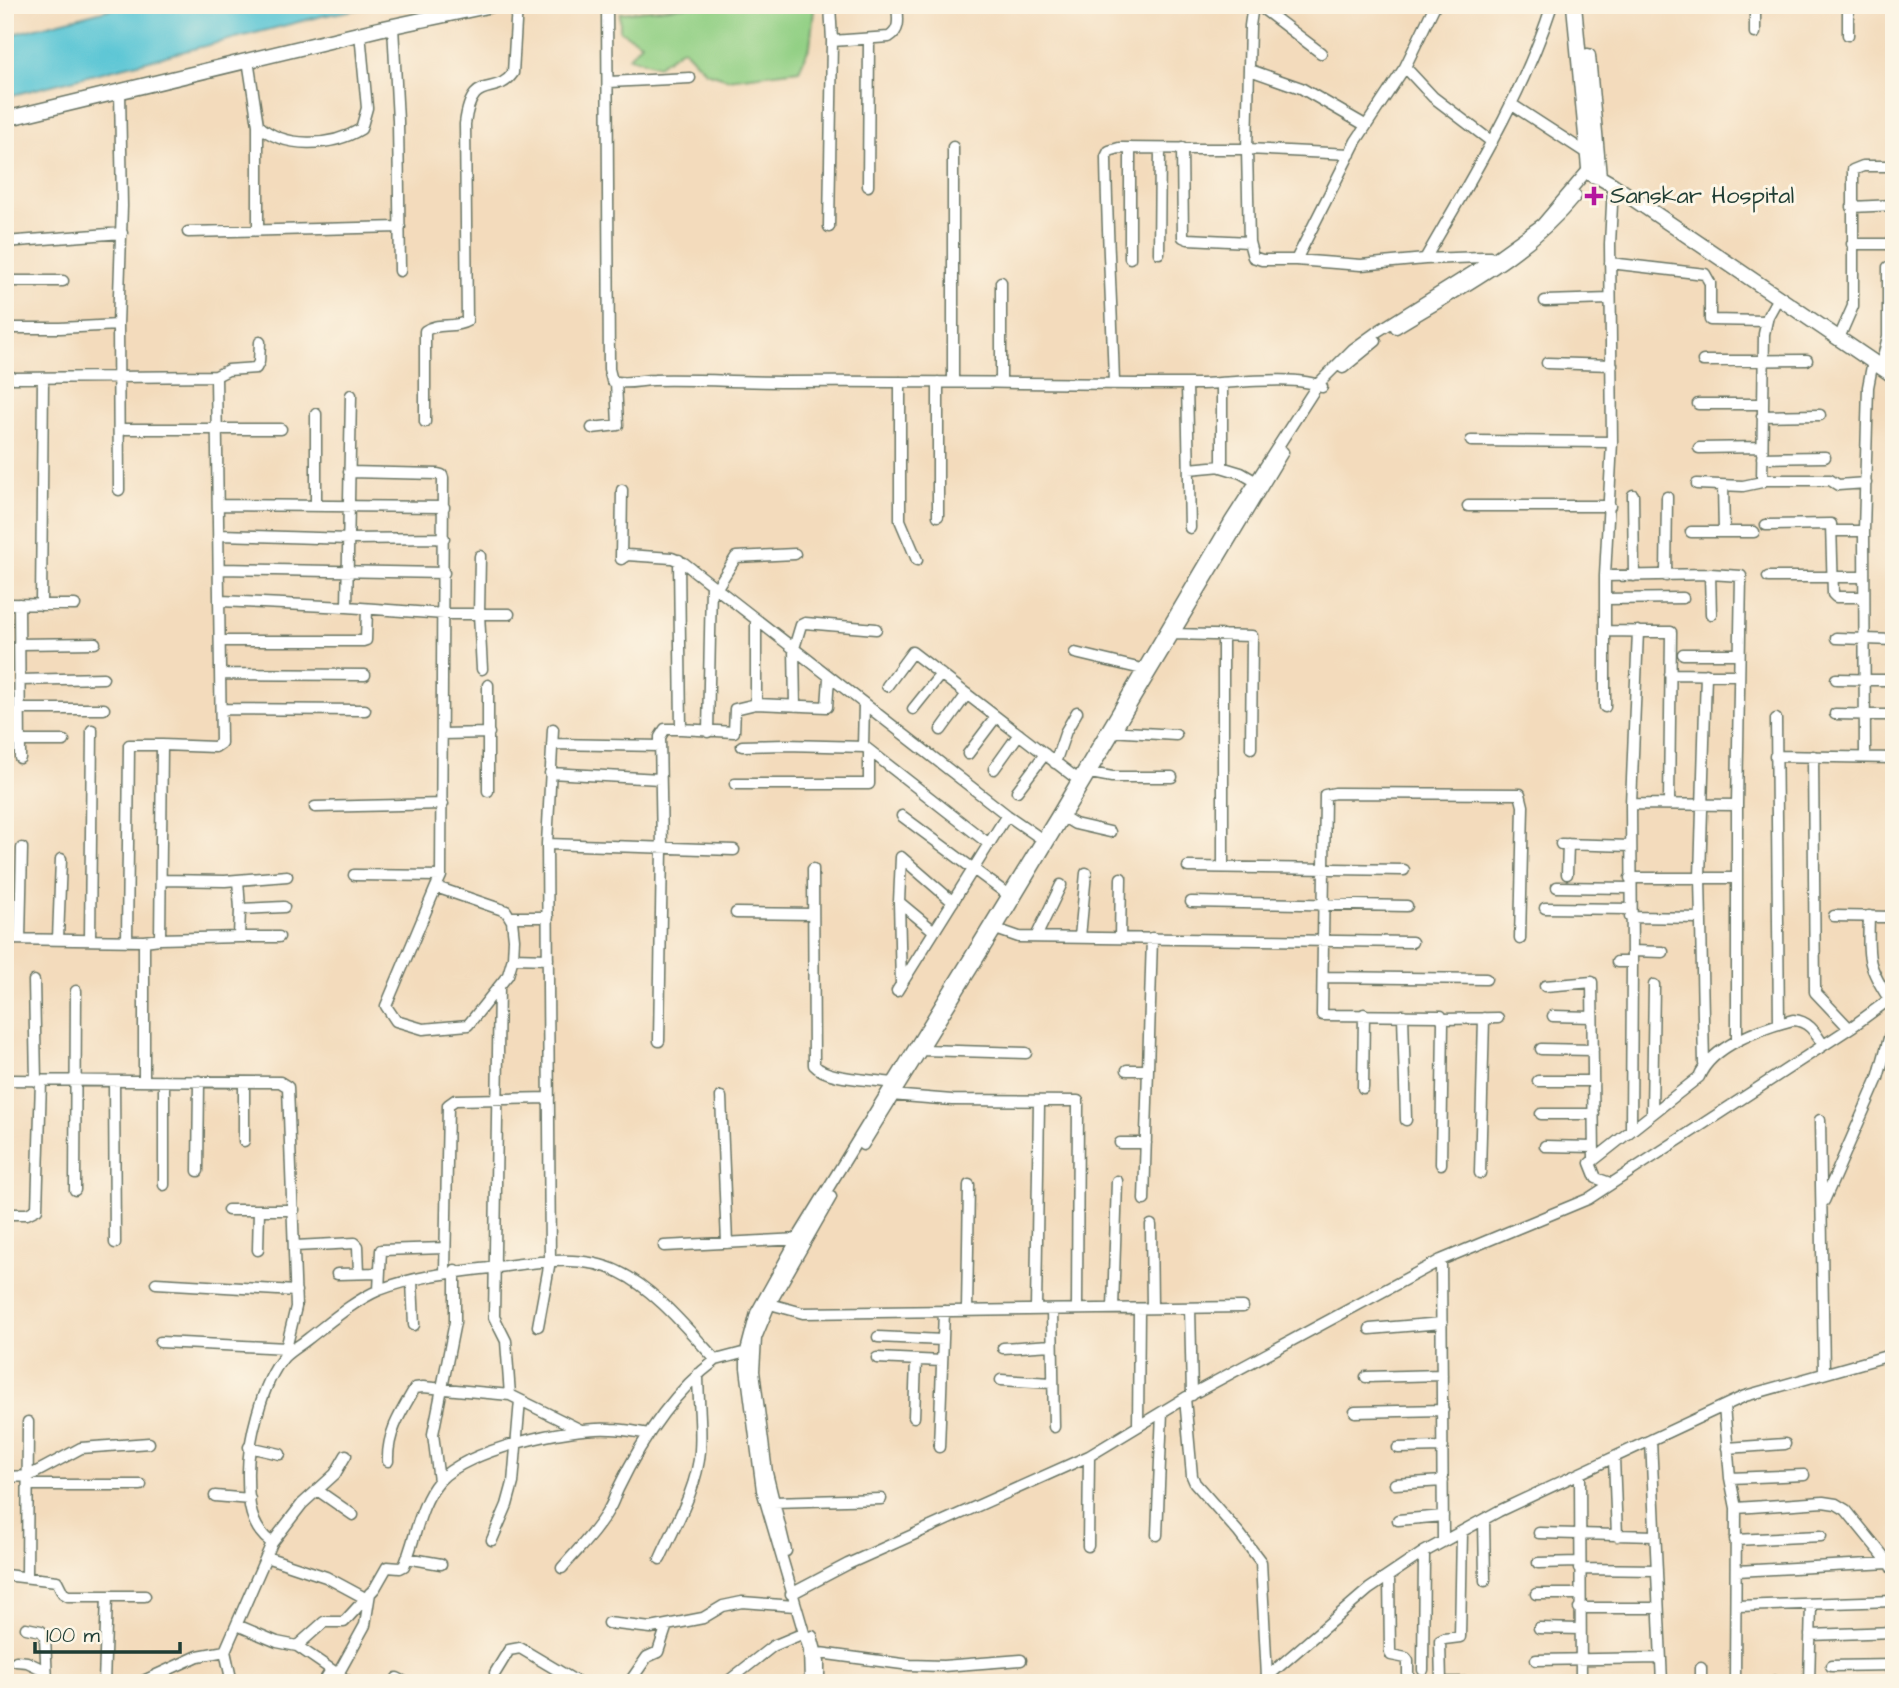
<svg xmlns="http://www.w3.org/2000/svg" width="1899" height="1688" font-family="'Architects Daughter',sans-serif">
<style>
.green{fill:#93d085;stroke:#59865c;stroke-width:2}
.water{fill:#5bc6d5;stroke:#3d8284;stroke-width:2}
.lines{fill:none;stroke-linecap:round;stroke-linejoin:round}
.minor-casing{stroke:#697464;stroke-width:13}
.tertiary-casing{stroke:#697464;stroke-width:17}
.minor{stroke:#fff;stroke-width:10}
.tertiary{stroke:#fff;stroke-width:14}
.poi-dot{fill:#b5179e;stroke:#fcf5e5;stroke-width:2.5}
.labels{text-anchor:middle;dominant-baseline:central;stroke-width:6;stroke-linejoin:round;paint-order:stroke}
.poi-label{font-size:24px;fill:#1f3d34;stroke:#fcf5e5;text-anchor:start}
</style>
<rect width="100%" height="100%" fill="#fcf5e5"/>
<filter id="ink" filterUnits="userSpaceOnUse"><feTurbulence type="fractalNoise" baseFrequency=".0143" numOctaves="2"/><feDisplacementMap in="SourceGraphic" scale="14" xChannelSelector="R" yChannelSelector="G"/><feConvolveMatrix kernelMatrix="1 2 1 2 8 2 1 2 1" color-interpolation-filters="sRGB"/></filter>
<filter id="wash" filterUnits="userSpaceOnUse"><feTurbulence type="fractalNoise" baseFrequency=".00686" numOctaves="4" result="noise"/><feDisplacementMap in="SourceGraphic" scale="28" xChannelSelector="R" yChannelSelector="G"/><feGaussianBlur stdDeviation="1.57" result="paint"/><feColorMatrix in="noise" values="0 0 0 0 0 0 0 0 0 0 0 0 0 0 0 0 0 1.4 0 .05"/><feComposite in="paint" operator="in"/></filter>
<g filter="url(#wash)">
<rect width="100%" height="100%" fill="#f3dbbc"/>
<!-- green -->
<path class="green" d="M 698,5 L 805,5 L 814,10 L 810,46 L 799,70 L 728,79 L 706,72 L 683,48 L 658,66 L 629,57 L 641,43 L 620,31 L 620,13 Z"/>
<!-- water -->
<path class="water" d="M 126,5 L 381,5 L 322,16 L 5,97 L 5,36 Z"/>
</g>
<g filter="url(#ink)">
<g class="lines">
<!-- minor casing -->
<g class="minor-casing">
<path id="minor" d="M 607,5 L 609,369 L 612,381 C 626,385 641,380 654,380 C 699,379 743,382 787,382 C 923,381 1059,384 1196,384 C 1226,384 1298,374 1322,387
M 1253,5 L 1250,26 L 1247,149 L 1249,242 L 1253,257 L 1262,260 L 1296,260 L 1361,265 L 1425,259 L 1483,257 L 1490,257 L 1494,262
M 1258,5 L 1321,53
M 1755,5 L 1755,33
M 1848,5 L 1848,35
M 393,26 L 398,121 L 400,271
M 832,41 L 889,37 C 901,30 898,18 897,5
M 248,60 L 258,125 C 284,149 331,147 361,129 L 367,108 L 360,33
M 1405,67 L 1433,97 L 1492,142
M 1250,70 L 1301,88 L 1365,125
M 609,82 L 690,78
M 1511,104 L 1588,154
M 258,125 L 258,230
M 953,147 L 953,381
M 1130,148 L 1130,258
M 1182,148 L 1183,237 L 1188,239 L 1249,242
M 868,186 L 869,39
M 1852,207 L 1894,205
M 829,227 L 832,41 L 830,5
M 188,232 L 400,227
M 5,242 L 122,233
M 1852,244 L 1894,244
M 1159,253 L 1160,149
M 1425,259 C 1472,177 1523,95 1552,5
M 1296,260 L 1356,141 L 1405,67 L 1435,5
M 1610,263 L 1705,274 L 1710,283 L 1710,320 L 1767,321
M 5,281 L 63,281
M 1545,301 L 1610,299
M 5,328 L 60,328 L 118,325
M 1396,328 C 1461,288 1527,256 1576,196
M 1839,338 L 1853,306 L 1853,170 L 1863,166 L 1894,166
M 1703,361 L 1807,360
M 1547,363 L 1612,365
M 1881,367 L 1888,336 L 1888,267
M 1343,368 L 1376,341
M 5,374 L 14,378 L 216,376 L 221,743 L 215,747 L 162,745 L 160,939 L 144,941 L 5,939
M 216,376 L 228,370 L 256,368 L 259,362 L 260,342
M 900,382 L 900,520 L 917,560
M 938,382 L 938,516
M 1001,382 L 1001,282
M 1114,384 C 1112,308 1107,233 1106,157 L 1109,151 L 1119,148 L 1247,149 L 1350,154
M 1187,384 L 1190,528
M 1698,404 L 1763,404
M 316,414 L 316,505
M 1762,416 L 1820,415
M 425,422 L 425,331 C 437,322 454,329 467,321 L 465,124 C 472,70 495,99 513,73 L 517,5
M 592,428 L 618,425 L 616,382
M 119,429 L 281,429
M 1471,441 L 1612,442
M 1699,448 L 1762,447
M 1762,458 L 1825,457
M 1221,467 L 1241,473 L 1260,484
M 1189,469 L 1222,466 L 1222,384
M 349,472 L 438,474 L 442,475 L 443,478 L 441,876 L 436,887 L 386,1006 L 396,1021 L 423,1029 L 468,1025 L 508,975 L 513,958 L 514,939 L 512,921 L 506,911 L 436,887
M 1763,480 L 1830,480 L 1838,485 L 1866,483
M 1697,484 L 1743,486 L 1762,482 L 1764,334 L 1768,316 L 1779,296
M 1723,486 L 1724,532
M 119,490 L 118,325 L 122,206 L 120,91
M 622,490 L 621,559 L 627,555 L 672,558 L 684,563 L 1007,815 L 1046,842
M 1633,495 L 1634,576
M 219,505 L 444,507
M 1468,506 L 1610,506
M 1766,525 L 1831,524 L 1833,594 L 1836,597 L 1864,597
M 1833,531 L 1864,531
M 1691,532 L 1754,532
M 220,535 L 349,539 L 444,538
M 480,556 L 479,614 L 482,669
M 679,560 L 681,729 L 734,732 L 735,709 L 756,704 L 756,620
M 220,569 L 444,573
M 1710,574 L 1711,614
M 1605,576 L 1710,574 L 1741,576 L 1737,805 L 1737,1041
M 1666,576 L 1667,497
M 1768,577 L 1864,577
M 716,589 L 736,557 L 795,554
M 1605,599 L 1683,598
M 221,601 L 347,607 L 351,395
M 5,604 L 75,605
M 19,604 L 20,758
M 41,605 L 43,378
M 347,607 L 444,614 L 509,614
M 1607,631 L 1671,632 L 1669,803
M 1173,634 L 1252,636 L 1251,748
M 1223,635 L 1223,867
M 1836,638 L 1894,640
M 221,641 L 363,641 L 366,640 L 367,609
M 19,644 L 95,643
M 1075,653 L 1142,669
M 1683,654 L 1739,654
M 221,674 L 365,675
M 1670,674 L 1739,675
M 1836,679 L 1894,680
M 20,680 L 103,678
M 488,685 L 488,791
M 887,686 L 912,652 L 1081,782
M 756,704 L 827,707 L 829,678
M 795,706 L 794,648 L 801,625 L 805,623 L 876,629
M 1605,707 L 1605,576 L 1612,442 L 1610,244 L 1613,185
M 20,709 L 104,709
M 221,709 L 365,710
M 913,709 L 941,674
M 1835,714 L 1894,715
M 1776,719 L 1779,1024
M 941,730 L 967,694
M 1109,731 L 1176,735
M 708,732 L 711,585
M 442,734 L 489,733
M 20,741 L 64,741
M 552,744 L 660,746
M 742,746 L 786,745 L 865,747 L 989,844
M 863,747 L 864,704
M 968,754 L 996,717
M 1775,756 L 1894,758
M 1813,756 L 1815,992 L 1849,1028
M 1865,757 L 1864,531 L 1868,387 L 1873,361
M 1055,763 L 1066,731 L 1077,712
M 994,769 L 1019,734
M 550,773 L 660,779
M 1091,773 L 1112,777 L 1172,777
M 735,784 L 869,784 L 869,751
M 1017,791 L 1045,754
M 1631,804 L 1737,805
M 315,807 L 443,804
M 1060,815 L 1075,824 L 1110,832
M 902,816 L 1007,894
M 547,844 L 734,850
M 1561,844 L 1631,846
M 901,857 L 953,902
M 1188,867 L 1404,870
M 813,869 L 814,1065 C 827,1080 872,1079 892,1083
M 1567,874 L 1568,844
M 354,875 L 441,876
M 1630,878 L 1737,878
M 161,880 L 225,881 L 287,876
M 238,880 L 240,909 L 284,907
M 1557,887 L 1630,888
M 899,902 L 934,931
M 1191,902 L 1407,906
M 1545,908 L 1630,909
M 736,913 L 813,914
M 1834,916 L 1894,917
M 1869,916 C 1868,957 1866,964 1889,999
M 510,917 L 548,917
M 1630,917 L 1701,918
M 993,928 L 1019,937 L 1412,942
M 239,937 L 279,937
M 1036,937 L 1061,885
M 1080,937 L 1086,873
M 1120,938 L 1121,878
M 20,939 L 22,848
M 58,939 L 61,859
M 160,939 L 239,937 L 240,909
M 90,940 L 92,730
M 127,941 L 129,745 L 162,745
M 144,941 L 144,1081
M 1632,951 L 1663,952
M 513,958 L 548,959
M 1617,962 L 1632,962
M 1323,977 L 1486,979
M 34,981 L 36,1081
M 901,985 L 899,902 L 901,857
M 1545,986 L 1592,982 L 1594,1159
M 499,987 L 494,1317 L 506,1341 L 510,1395
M 897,991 L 1007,815
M 1403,1015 L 1406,1120
M 1553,1016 L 1592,1017
M 1443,1019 L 1498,1018
M 659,1041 L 662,848 L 660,737 L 665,729 L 681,729
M 1541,1049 L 1593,1050
M 923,1050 L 1026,1053
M 1704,1064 L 1700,877 L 1706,674
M 1127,1070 L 1148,1070
M 5,1080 L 280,1082 L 288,1087 L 296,1307 L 284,1357
M 114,1081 L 115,1243
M 1538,1081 L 1593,1081
M 244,1082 L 244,1141
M 1363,1088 L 1364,1014
M 891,1095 L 952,1100 L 1078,1101 L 1077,1309
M 721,1097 L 727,1243
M 1652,1113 L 1654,985
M 1541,1114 L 1594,1114
M 1820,1120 L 1824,1373
M 1631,1130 L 1632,962 L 1631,804 L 1638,631
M 1120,1143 L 1146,1143
M 863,1145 L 996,930 L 1283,452
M 1545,1146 L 1594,1147
M 1441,1164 L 1443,1022 L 1441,1016 L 1322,1015 L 1325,795 L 1335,793 L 1520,794 L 1523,806 L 1520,939
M 198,1171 L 199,1081
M 1480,1173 L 1484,1018
M 1610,1183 L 1596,1178 L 1590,1163 L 1699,1077 C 1711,1046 1762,1028 1793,1020 C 1809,1021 1815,1032 1823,1045
M 164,1185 L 164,1081
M 75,1190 L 76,991
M 1144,1200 L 1152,938
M 1824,1201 L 1878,1078 L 1894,1020
M 228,1210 L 294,1210
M 5,1214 L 27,1214 L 37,1209 L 41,1081
M 1151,1225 L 1152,1308
M 295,1246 L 355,1243 L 358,1246 L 359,1273
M 664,1246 L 800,1239
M 258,1250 L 259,1210
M 1441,1260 L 1443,1541
M 445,1272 L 448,1105 L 455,1100 L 549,1098
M 337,1274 L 379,1273
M 412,1281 L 414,1325
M 156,1283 L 296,1291
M 379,1290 L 381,1250 L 445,1248
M 770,1304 L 803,1313 L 1243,1307
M 1190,1308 L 1192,1395
M 1113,1309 L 1117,1181
M 1036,1310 L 1039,1102
M 1052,1310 L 1054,1427
M 967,1311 L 969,1185
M 538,1326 L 550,1261 L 547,844 L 553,729
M 1370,1329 L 1442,1323
M 878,1337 L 943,1340
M 160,1342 L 287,1348
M 1003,1348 L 1052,1345
M 877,1358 L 942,1361
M 1366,1377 L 1442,1375
M 1001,1380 L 1052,1383
M 1185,1398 L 1192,1476 L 1195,1483 L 1239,1533 L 1261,1562 L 1267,1677
M 1724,1406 L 1730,1478 L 1736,1508 L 1735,1683
M 1355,1412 L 1443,1410
M 914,1417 L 916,1360
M 1138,1426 L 1139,1309
M 1651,1440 L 1662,1683
M 249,1447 L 280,1454
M 939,1447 L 944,1311
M 1398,1448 L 1443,1447
M 1727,1448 L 1785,1444
M 1614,1458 L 1617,1536
M 388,1461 C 387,1433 401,1412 415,1388 L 423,1387 L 510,1395 L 581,1430
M 1580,1473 L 1581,1683
M 5,1477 L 29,1476 L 81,1448 L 149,1443
M 1730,1478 L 1804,1475
M 439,1481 L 433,1434 L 455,1322 L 455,1270
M 1395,1484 L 1443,1481
M 29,1485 L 141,1485
M 317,1490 L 353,1515
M 215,1496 L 250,1499
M 773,1502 L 881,1499
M 1736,1508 L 1823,1502 L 1836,1504 L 1846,1510 L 1889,1563 L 1894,1572
M 1484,1519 L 1485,1581
M 1398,1520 L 1443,1516
M 1539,1533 L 1655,1536
M 1157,1535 L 1162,1412
M 492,1540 L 507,1505 L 513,1483 L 520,1400
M 1735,1540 L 1821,1536
M 272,1543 C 250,1528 248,1502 248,1477 C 247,1444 262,1382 284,1357 C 291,1350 302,1344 309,1338 C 331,1321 354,1301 379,1290 C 418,1275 458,1272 498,1267 C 537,1262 582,1254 619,1272 C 655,1289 689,1331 716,1360 L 750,1351
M 1088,1546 L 1089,1456
M 786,1551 L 767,1473 L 754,1371 L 756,1338 L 770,1304 L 831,1197
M 266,1557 L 326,1577 L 365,1598
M 407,1558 L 441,1564
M 660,1559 C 675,1525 697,1489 700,1451 C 702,1426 698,1399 698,1374
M 1538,1563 L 1579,1562
M 562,1568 C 578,1549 597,1531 609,1509 C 613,1503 615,1495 618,1489 C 641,1441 673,1392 716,1360
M 1579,1569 L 1657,1570
M 1737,1571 L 1889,1563
M 5,1575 L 57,1581 L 63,1593 L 68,1596 L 145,1596
M 27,1577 L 28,1422
M 1389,1577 L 1390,1652 L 1391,1655 L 1406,1658 L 1408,1661 L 1408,1683
M 791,1594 L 848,1564 L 1089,1456 L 1185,1398 L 1441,1260 L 1588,1199 L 1853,1026 L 1894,996
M 1536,1594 L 1579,1594
M 1737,1606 L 1894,1601
M 1579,1608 L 1658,1608
M 608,1623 L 651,1628 L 703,1618 L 723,1606 L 742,1602 L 795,1606
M 237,1625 L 277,1642 L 297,1646 L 324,1622 L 344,1622 L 375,1588 L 387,1567 L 400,1568 L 404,1566 C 416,1538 419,1505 439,1481 C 466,1450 570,1426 611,1429 C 624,1429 637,1432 649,1434
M 26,1628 L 41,1631 L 45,1636 L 47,1683
M 1539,1628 L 1580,1629
M 1810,1635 L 1894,1632
M 812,1636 L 819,1662 L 819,1683
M 297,1646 L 351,1683
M 225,1651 L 232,1683
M 812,1652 L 910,1665 L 943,1666 L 1021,1660
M 1536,1660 L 1660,1658
M 16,1661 L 27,1662 L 46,1671
M 1831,1666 L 1894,1665
M 1701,1668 L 1701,1683
M 1423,1670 L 1424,1552
M 495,1673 L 509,1650 L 520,1648 L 579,1683
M 338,1674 L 365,1625 L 370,1593
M 397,1678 L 407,1683
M 1774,1681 L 1774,1683
M 1441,1682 L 1533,1683
M 104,1683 L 107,1596
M 139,1683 L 198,1656 L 225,1651 L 272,1543 L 302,1504 L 335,1474 L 346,1455
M 323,1683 L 331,1670
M 629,1683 L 647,1657 L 658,1652 L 667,1625
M 726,1683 L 773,1646 L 804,1633
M 810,1683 L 809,1650 L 762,1490 L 746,1368 L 746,1351 L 756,1313 L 797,1239 L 1056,816 L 1230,521 L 1318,384 L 1353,349 L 1378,331 L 1493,259 L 1542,224 L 1593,164
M 1260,1683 L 1369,1589 L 1424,1552 L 1499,1511 L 1745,1396 L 1894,1354
M 1441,1683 L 1440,1641 L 1444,1639 L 1460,1637 L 1462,1532
M 1809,1683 L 1811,1604"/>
</g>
<!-- tertiary casing -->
<g class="tertiary-casing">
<path id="tertiary" d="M 1574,5 L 1589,168 L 1592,175 L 1599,177 L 1613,185 L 1894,376
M 1588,56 L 1599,177
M 5,119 L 379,29 L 492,5"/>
</g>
<!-- minor -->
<use href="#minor" class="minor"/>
<!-- tertiary -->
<use href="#tertiary" class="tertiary"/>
</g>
</g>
<!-- markers -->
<path class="poi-dot" d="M1590.5 185.5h7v7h7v7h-7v7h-7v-7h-7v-7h7z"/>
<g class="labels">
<!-- poi labels -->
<g class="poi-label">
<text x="1610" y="196">Sanskar Hospital</text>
</g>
</g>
<!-- margin -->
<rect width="1899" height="1688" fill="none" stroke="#fcf5e5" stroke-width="28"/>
<!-- scale -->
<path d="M35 1642v10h145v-10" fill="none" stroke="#1f3d34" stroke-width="3.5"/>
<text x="46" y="1642" font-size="21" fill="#1f3d34" stroke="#fcf5e5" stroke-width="5" paint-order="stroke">100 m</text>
</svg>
